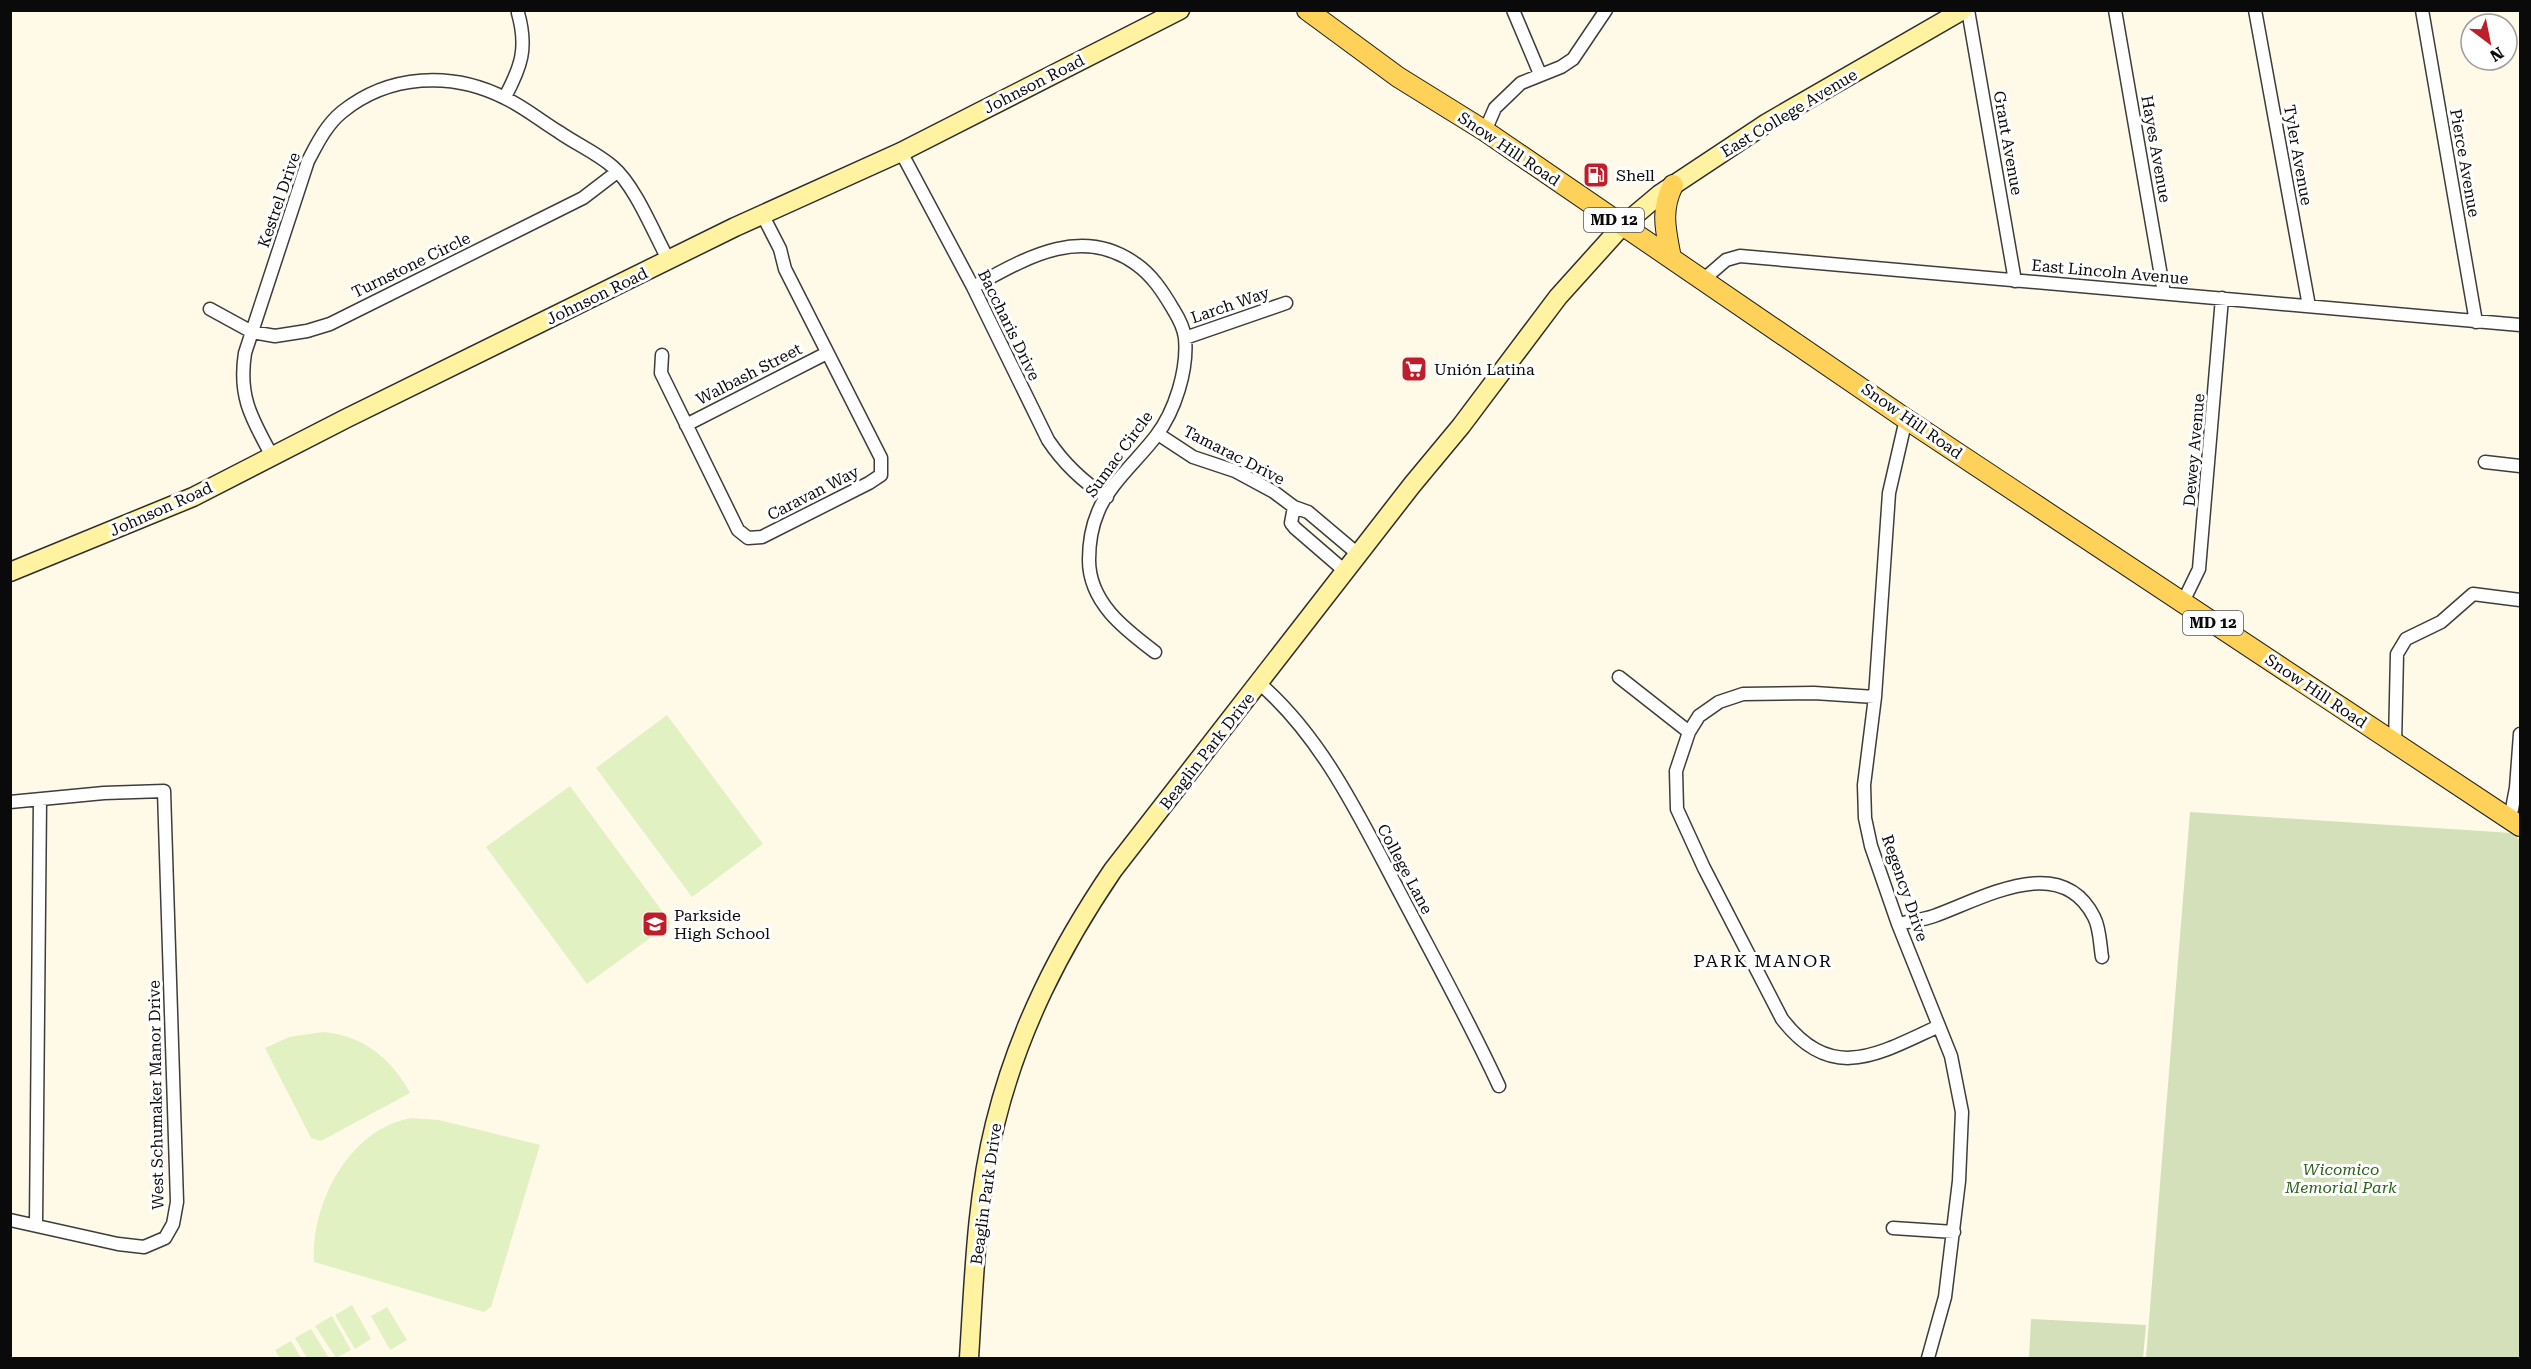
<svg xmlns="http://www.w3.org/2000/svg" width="2531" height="1369" font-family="'Roboto Serif',serif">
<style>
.cemetery{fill:#d4e0b9}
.pitch{fill:#e2f1c2}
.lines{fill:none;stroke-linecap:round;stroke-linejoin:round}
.street-casing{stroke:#3d3d3d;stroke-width:15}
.secondary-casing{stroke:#2c2c2c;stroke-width:21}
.primary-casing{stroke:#1b1b1b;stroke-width:22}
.street{stroke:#fff;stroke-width:12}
.secondary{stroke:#fff3a2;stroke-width:18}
.primary{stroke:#fed258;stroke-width:20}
.labels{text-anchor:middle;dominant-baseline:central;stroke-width:6;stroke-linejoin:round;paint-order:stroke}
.shield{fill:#fff;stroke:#545454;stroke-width:1.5}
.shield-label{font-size:15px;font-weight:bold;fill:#0a0a0a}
.street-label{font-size:16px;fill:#0a0a0a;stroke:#fff}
.poi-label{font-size:16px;fill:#0a0a0a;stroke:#fff;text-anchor:start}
.park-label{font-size:16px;font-style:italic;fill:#2a6319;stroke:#fff}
.neighbourhood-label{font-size:18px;letter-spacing:1.5px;fill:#0a0a0a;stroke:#fff}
</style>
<rect width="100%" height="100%" fill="#fffae7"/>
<!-- cemetery -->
<path class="cemetery" d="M 2190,812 L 2512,833 L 2520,840 L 2520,1358 L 2146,1358 Z
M 2031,1319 L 2146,1325 L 2143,1358 L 2029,1358 Z"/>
<!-- pitch -->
<path class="pitch" d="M 667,715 L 763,844 L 692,897 L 596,768 Z
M 570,786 L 671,923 L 587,984 L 486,847 Z
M 323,1032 C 364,1036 391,1058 410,1093 L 321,1141 L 311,1138 L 265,1048 L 289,1037 Z
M 411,1118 L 439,1120 L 540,1145 L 491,1307 L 484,1312 L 314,1262 C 311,1203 349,1129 411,1118 Z
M 352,1305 L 371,1339 L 355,1349 L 335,1315 Z
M 387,1307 L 407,1340 L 390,1350 L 371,1316 Z
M 332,1316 L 351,1350 L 336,1358 L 315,1326 Z
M 311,1329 L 329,1358 L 307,1358 L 295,1338 Z
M 291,1341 L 301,1358 L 280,1358 L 275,1350 Z"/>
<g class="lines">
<!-- street casing -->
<g class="street-casing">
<path id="street" d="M 1513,10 L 1540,74
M 1968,10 L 2015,281
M 2115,10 L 2164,293
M 2255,10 L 2309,306
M 2422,10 L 2476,322
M 505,97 C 521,67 528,48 518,13
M 1485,131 L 1495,108 L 1521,83 L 1561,67 L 1573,59 L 1606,10
M 901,152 L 973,287 L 1048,440 C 1064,464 1083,482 1107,497
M 1704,279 L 1726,260 L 1740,256 L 2520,325
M 973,287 C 1024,259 1081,224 1136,264 C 1152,275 1163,292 1173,309 C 1178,317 1184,329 1185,338 C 1188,370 1175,411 1156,436 C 1138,460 1109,484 1098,512 C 1092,526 1089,545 1089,560 C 1089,603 1126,630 1155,652
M 210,309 L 252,332 L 275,336 L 307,331 L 330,324 L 583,198 L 617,172
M 1185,338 L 1286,303
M 662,355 L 661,373 L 738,530 L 748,538 L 762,537 L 869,483 L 881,475 L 881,458 L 785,269 L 780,249 L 762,214
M 1906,419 L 1889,493 L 1875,697 L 1864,785 L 1865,818 L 1871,846 L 1898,924 L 1951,1056 L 1962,1112 L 1959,1181 L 1945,1297 L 1928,1358
M 686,425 L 827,353
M 1158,434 L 1193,457 L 1235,471 L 1274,492 L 1294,507 L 1308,512 L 1359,555
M 272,456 C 252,419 238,397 245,353 L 308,161 C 317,144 326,125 342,112 C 389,74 452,71 505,98 C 524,107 541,121 559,132 C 576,144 597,153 613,167 C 636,187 654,234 669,261
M 2485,462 L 2520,466
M 1294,507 L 1291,523 L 1295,528 L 1346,572
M 2183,602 L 2199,569 L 2222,298
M 1619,677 L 1689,732
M 1259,683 C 1324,739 1361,820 1401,895 C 1434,958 1469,1021 1499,1086
M 1875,697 L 1814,693 L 1743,694 L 1719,702 L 1699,716 L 1689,732 L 1676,771 L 1677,809 L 1704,868 L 1782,1019 C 1832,1084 1878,1054 1939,1026
M 2395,744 L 2397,654 L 2406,639 L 2441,622 L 2473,594 L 2520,600
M 10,802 L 104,793 L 164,791 L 177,1202 L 173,1224 L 165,1238 L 144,1247 L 118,1244 L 10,1220
M 2510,819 L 2516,788 L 2520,734
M 1898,924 C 1910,921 1923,920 1934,916 C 1982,899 2061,851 2094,917 C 2100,928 2100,945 2102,957
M 36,1224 L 40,800
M 1893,1228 L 1954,1232"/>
</g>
<!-- secondary casing -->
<g class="secondary-casing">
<path id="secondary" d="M 10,572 L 193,497 L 347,418 L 735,227 L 901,152 L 1180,10
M 969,1358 C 974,1281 976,1200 995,1124 C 1018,1030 1060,948 1113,870 L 1412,485 L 1461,426 L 1558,297 L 1622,226 L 1660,194 L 1767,123 L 1963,10"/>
</g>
<!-- primary casing -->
<g class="primary-casing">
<path id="primary" d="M 1307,10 L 1398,77 L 1485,131 L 1906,419 L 2520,826
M 1671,258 C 1666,231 1660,211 1673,185"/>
</g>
<!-- street -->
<use href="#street" class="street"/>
<!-- secondary -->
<use href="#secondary" class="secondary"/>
<!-- primary -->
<use href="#primary" class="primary"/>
</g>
<!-- icons -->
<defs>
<g id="fuel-square" transform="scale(1.35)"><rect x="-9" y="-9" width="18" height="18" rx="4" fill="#be1e29" stroke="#fff"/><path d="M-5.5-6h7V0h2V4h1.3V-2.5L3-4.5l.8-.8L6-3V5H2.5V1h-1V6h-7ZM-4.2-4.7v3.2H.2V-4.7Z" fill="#fff"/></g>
<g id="supermarket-square" transform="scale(1.35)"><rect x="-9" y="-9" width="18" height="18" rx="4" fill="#be1e29" stroke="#fff"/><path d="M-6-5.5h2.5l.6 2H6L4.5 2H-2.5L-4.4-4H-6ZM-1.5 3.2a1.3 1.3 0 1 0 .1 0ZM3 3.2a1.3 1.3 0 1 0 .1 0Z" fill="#fff"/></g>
<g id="school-square" transform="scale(1.35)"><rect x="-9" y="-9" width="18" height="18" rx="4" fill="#be1e29" stroke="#fff"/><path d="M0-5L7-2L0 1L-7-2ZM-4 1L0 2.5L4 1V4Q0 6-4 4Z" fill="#fff"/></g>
</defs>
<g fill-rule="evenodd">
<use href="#fuel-square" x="1596" y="175"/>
<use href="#supermarket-square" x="1414" y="369"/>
<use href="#school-square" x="655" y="924"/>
</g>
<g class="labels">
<!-- shield labels -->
<g class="shield">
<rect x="1584" y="208" width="60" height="24" rx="4.5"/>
<rect x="2183" y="611" width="60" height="24" rx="4.5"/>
</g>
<g class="shield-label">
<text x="1614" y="220">MD 12</text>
<text x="2213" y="623">MD 12</text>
</g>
<!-- street labels -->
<g class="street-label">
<text transform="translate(1034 84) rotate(-27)">Johnson Road</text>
<text transform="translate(1789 113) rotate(-31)">East College Avenue</text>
<text transform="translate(2008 143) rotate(80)">Grant Avenue</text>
<text transform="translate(1509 149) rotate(34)">Snow Hill Road</text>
<text transform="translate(2156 149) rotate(80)">Hayes Avenue</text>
<text transform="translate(2298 155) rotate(80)">Tyler Avenue</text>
<text transform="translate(2465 163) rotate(80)">Pierce Avenue</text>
<text transform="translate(279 200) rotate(-71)">Kestrel Drive</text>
<text transform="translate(411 265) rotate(-26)">Turnstone Circle</text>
<text transform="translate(2110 272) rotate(5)">East Lincoln Avenue</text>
<text transform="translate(597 296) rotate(-26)">Johnson Road</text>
<text transform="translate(1230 305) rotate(-19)">Larch Way</text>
<text transform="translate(1009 325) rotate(64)">Baccharis Drive</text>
<text transform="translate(749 374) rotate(-27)">Walbash Street</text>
<text transform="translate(1912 421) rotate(35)">Snow Hill Road</text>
<text transform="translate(2194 450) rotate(-85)">Dewey Avenue</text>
<text transform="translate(1119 454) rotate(-54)">Sumac Circle</text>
<text transform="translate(1234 455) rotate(27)">Tamarac Drive</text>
<text transform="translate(813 493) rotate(-27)">Caravan Way</text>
<text transform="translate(161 509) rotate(-24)">Johnson Road</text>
<text transform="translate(2316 691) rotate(34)">Snow Hill Road</text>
<text transform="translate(1207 751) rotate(-52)">Beaglin Park Drive</text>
<text transform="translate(1405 869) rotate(62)">College Lane</text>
<text transform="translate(1905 888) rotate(71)">Regency Drive</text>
<text transform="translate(156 1095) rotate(-91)">West Schumaker Manor Drive</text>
<text transform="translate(986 1194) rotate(-82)">Beaglin Park Drive</text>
</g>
<!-- poi labels -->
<g class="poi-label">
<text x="1616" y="175">Shell</text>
<text x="1434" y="369">Unión Latina</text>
<text x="674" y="915">Parkside<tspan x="674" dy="18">High School</tspan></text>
</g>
<!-- park labels -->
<g class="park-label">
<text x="2341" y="1169">Wicomico<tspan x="2341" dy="18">Memorial Park</tspan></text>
</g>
<!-- neighbourhood labels -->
<g class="neighbourhood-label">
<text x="1763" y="960">PARK MANOR</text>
</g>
</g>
<!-- border -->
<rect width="2531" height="1369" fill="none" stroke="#0a0a0a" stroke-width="24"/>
<!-- north arrow -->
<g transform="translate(2489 42) rotate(148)"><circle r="28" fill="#ffffff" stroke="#9d9d9d" stroke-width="1.5"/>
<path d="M0-4.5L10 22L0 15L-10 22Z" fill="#be1e29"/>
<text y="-9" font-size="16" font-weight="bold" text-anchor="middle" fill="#0a0a0a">N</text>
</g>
</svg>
